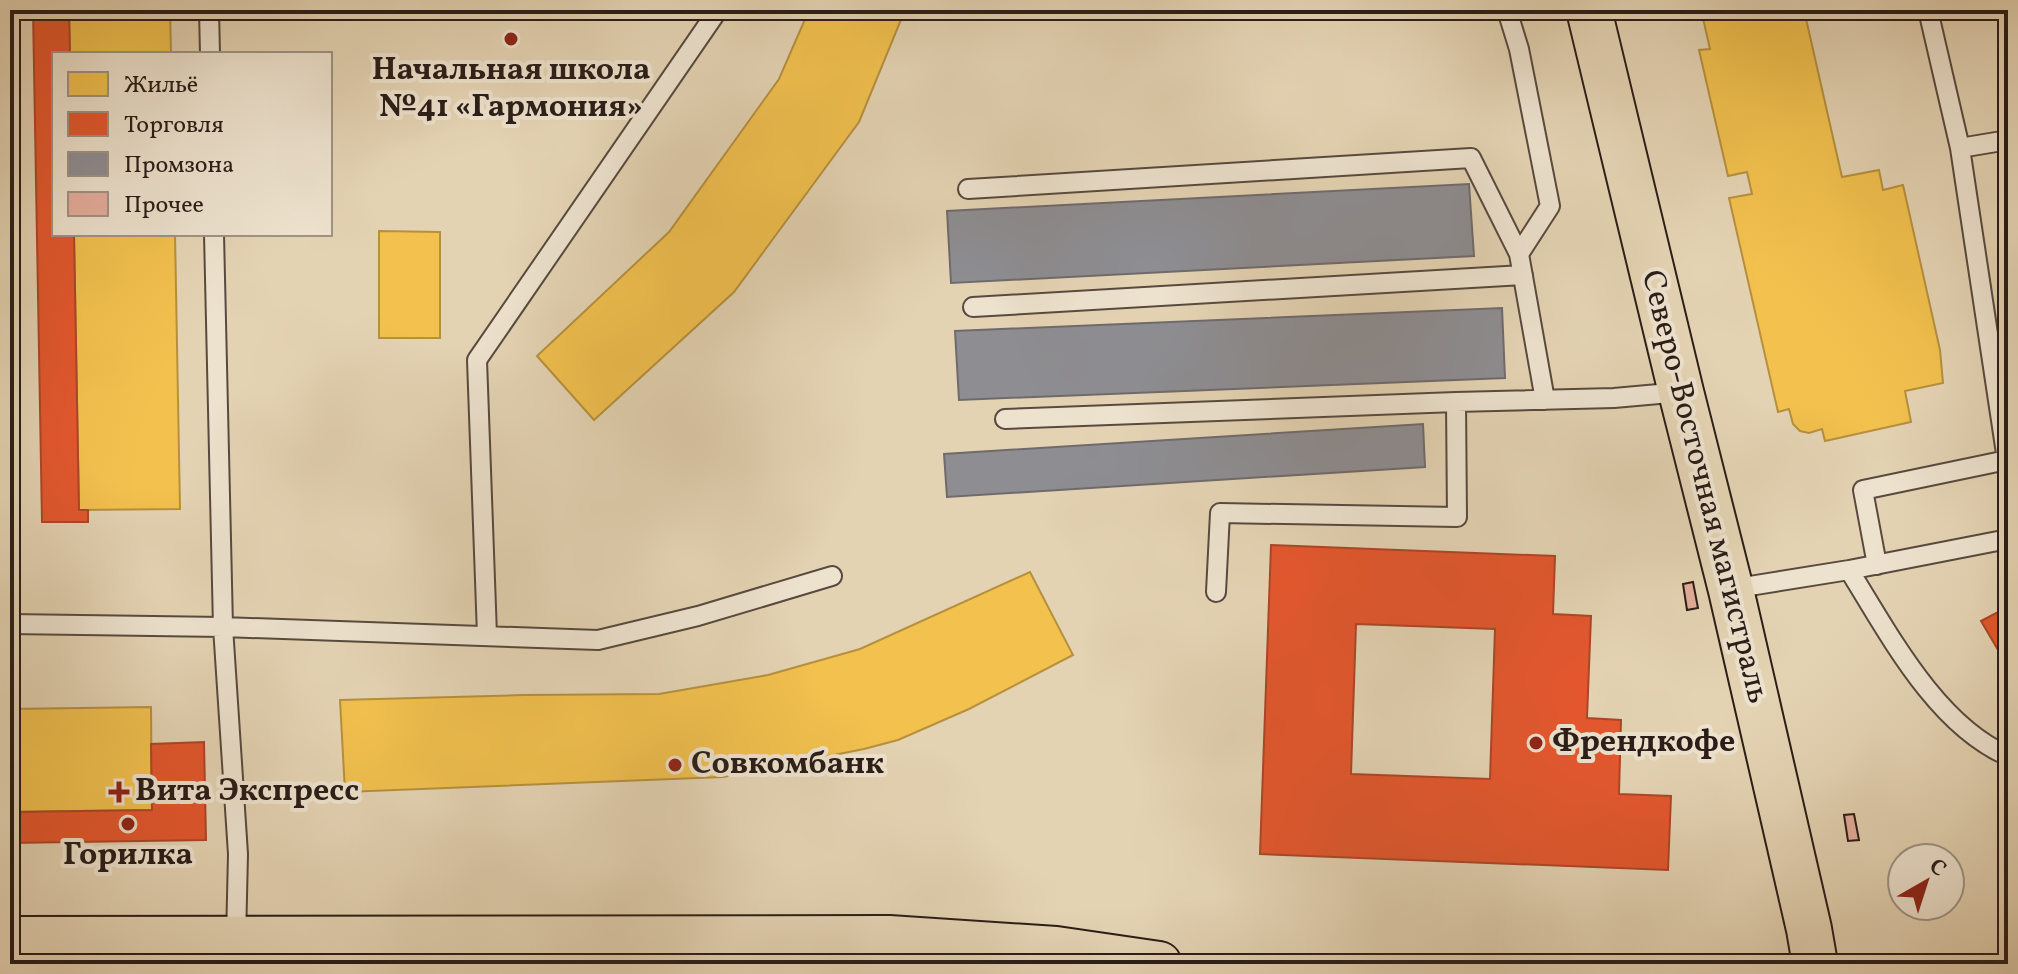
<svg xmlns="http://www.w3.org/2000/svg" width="2018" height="974" font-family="Vollkorn,serif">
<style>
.homes{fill:#f2c14e;stroke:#b6903e;stroke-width:2}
.shops{fill:#e4572e;stroke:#ac4627;stroke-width:2;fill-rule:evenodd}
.industry{fill:#8d8d92;stroke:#6f6b6d;stroke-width:2}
.building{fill:#e5ad9c;stroke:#2a1d18;stroke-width:2}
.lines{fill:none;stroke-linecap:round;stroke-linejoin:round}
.service-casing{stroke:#584a3f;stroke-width:22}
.primary-casing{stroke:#2a1d18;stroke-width:48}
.service{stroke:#ede2ce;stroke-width:18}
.primary{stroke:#e4d3b3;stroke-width:44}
.poi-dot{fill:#8f2418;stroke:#ede2ce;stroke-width:3}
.labels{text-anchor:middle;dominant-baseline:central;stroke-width:8;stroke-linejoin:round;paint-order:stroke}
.poi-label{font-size:32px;font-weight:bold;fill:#2a1d18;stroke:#ede2ce;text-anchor:start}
.street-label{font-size:32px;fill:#2a1d18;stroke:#ede2ce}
</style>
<rect width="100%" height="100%" fill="#e4d3b3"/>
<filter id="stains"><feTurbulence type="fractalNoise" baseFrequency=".0025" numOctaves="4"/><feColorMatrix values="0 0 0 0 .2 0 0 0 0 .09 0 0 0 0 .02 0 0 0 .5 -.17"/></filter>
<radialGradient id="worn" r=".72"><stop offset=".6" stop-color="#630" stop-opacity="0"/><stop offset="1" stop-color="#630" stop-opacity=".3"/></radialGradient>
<!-- homes -->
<path class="homes" d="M 69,10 L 170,10 L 171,54 L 70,54 Z
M 809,10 L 905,10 L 859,122 L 734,292 L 594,420 L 537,356 L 669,232 L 779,79 Z
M 1705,10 L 1804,10 L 1842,177 L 1879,170 L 1883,190 L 1903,185 L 1940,350 L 1943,383 L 1905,391 L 1911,422 L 1825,441 L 1822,429 L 1809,433 L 1800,431 L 1793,424 L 1789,409 L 1778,412 L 1729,198 L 1752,194 L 1747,172 L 1728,176 L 1699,50 L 1710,49 L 1702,14 Z
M 379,231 L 440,232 L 440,338 L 379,338 Z
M 74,234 L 175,234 L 180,509 L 79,510 Z
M 1030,572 L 1073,655 L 969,709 L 898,740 L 864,749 L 723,777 L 345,792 L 340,700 L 524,695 L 659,694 L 768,675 L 860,649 Z
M 151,707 L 152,810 L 10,812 L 10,709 Z"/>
<!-- shops -->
<path class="shops" d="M 33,10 L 69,10 L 70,54 L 54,54 L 54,234 L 74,234 L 79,510 L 88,510 L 88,522 L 42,522 Z
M 1271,545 L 1555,556 L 1553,614 L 1591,616 L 1587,718 L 1621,720 L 1619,794 L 1671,796 L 1668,870 L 1260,854 ZM 1356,624 L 1495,629 L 1490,779 L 1351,774 Z
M 2008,607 L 2008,667 L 1981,621 Z
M 204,742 L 206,840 L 10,843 L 10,812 L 152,810 L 151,744 Z"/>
<!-- industry -->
<path class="industry" d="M 1469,184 L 1474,256 L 951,283 L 947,211 Z
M 1502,308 L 1505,378 L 959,400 L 955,331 Z
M 1423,424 L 1425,467 L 947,497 L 944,454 Z"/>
<!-- building -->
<path class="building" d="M 1693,582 L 1698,608 L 1687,610 L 1683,584 Z
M 1854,814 L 1859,840 L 1848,841 L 1844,815 Z"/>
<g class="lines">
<!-- service casing -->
<g class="service-casing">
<path id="service" d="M 209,10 L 210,54
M 1507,10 L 1519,49 L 1550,206 L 1519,254 L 1545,400
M 1928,10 L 1960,148
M 968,189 L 1471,158 L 1519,254
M 214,234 L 223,627 L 598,640 L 698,616 L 832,576
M 973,307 L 1523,275
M 1005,419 L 1456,402 L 1614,398 L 1681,392
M 1877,565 L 1863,490 L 2007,460 L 1960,148 L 2008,140
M 1849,570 C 1889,634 1936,725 2008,756
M 1731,589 L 1849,570 L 2008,539
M 1216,592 L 1220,513 L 1457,517 L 1456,402
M 10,624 L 223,627 L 238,854 L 236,939
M 487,635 L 477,360 L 718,10"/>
</g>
<!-- primary casing -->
<g class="primary-casing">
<path id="primary" d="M 1589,10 L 1681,392 L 1731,590 L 1809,929 L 1815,964
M 10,939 L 889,938 L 1056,949 L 1159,964"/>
</g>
<!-- service -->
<use href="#service" class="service"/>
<!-- primary -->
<use href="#primary" class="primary"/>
</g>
<!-- markers -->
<g class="poi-dot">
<circle cx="511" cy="39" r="8"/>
<circle cx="1536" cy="743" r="8"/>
<circle cx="675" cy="765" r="8"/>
<path d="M115 780h8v8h8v8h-8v8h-8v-8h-8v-8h8z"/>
<circle cx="128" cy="824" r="8"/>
</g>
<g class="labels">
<!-- poi labels -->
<g class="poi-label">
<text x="511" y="71" text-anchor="middle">Начальная школа<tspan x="511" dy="37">№41 «Гармония»</tspan></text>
<text x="1552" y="743">Френдкофе</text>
<text x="691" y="765">Совкомбанк</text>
<text x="135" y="792">Вита Экспресс</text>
<text x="128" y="856" text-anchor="middle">Горилка</text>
</g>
<!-- street labels -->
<g class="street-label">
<text transform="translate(1704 487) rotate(76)">Северо-Восточная магистраль</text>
</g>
</g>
<!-- margin -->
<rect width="2018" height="974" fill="none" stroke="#e4d3b3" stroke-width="40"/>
<rect x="12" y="12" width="1994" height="950" fill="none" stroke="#2a1d18" stroke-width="4"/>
<rect x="20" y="20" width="1978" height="934" fill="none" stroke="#2a1d18" stroke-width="2"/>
<!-- legend -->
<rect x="52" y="52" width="280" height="184" fill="#ede2ce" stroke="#9f9385" stroke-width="2"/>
<rect x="68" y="72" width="40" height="24" fill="#f2c14e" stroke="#9f9385" stroke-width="2"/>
<text x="124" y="92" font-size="24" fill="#2a1d18">Жильё</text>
<rect x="68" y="112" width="40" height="24" fill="#e4572e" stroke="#9f9385" stroke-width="2"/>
<text x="124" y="132" font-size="24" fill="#2a1d18">Торговля</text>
<rect x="68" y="152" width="40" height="24" fill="#8d8d92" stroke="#9f9385" stroke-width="2"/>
<text x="124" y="172" font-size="24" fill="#2a1d18">Промзона</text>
<rect x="68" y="192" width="40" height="24" fill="#e5ad9c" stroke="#9f9385" stroke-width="2"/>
<text x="124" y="212" font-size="24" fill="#2a1d18">Прочее</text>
<!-- north arrow -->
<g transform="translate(1926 882) rotate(39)"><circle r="38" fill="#ede2ce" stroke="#9f9385" stroke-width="2"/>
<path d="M0-6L14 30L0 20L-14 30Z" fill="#8f2418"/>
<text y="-12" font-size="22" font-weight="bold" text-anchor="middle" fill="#2a1d18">С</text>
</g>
<rect width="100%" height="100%" filter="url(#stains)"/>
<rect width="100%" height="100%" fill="url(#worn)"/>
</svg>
